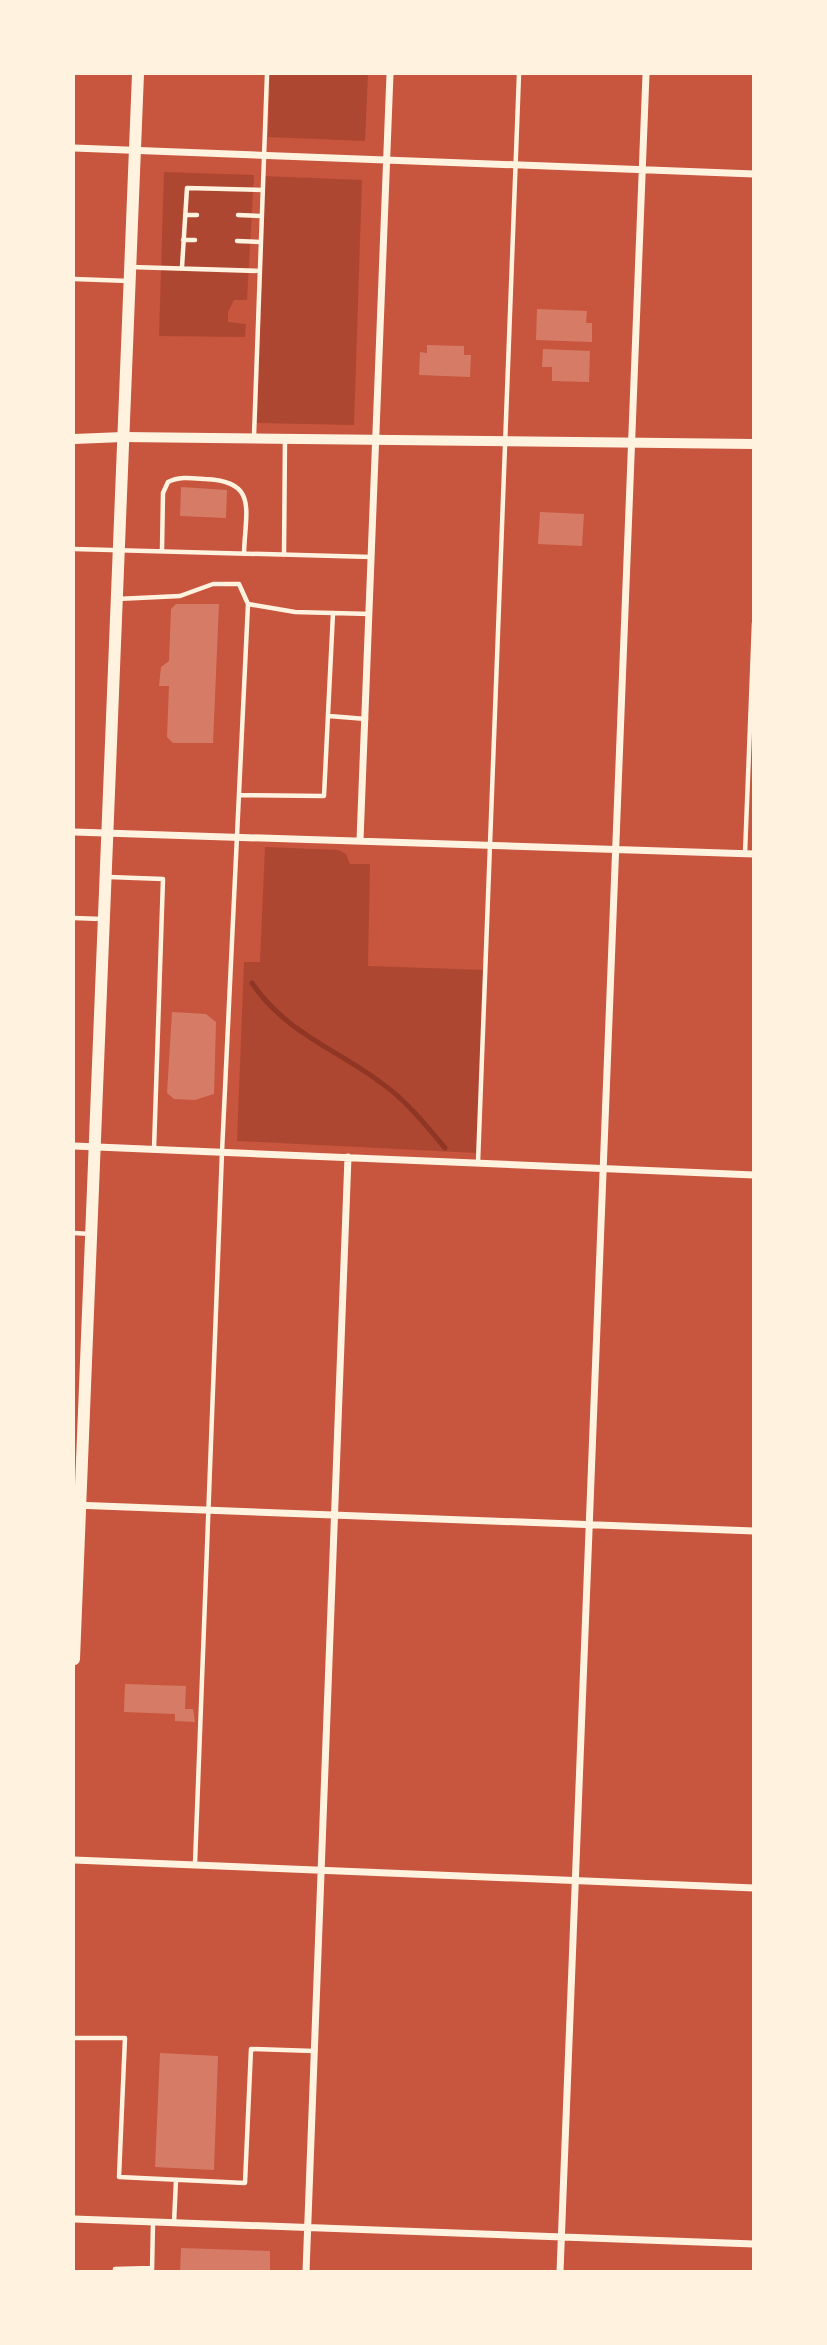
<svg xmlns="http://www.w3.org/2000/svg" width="827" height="2345" font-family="Ubuntu,sans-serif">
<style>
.green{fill:#ae4732}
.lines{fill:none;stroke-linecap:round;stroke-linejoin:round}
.stream{stroke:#8f3625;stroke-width:5}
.building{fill:#d67c66}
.service{stroke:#fff3e0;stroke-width:4.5}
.minor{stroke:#fff3e0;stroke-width:7}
.tertiary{stroke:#fff3e0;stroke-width:10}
.secondary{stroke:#fff3e0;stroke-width:10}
.primary{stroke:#fff3e0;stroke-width:12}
</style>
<rect width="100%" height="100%" fill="#c8553d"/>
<!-- green -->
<path class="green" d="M 270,74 L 368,74 L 365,141 L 268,137 Z
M 164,172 L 254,175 L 247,300 L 234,300 L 228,312 L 228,322 L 246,324 L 245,337 L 159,336 Z
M 265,176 L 362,180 L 354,425 L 257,423 Z
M 265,847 L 338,850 L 346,854 L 350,864 L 370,864 L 368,966 L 485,970 L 476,1153 L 237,1141 L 244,962 L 260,962 Z"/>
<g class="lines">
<!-- stream -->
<path class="stream" d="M 252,983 C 285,1032 334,1048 380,1082 C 406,1100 425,1124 445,1148"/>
</g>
<!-- building -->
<path class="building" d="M 537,309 L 587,311 L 586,323 L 592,323 L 592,342 L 536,340 Z
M 427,345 L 464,346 L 464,355 L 471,355 L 470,377 L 419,375 L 420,352 L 427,353 Z
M 543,349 L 590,351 L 589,382 L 552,381 L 552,367 L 542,367 Z
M 181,487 L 227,490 L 226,518 L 180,516 Z
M 540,512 L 584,514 L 582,546 L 538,544 Z
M 176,604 L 219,604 L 213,743 L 173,743 L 167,737 L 169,686 L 159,686 L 161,667 L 169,661 L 171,609 Z
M 172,1012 L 206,1014 L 216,1022 L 214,1094 L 195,1100 L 174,1099 L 167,1093 Z
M 125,1684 L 186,1686 L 185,1709 L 193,1709 L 195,1722 L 175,1721 L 175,1714 L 124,1712 Z
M 160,2053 L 218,2056 L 214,2170 L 155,2167 Z
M 181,2248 L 270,2251 L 270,2272 L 180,2272 Z"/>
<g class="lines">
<!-- service -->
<path class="service" d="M 185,215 L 197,215
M 238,215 L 262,216
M 183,240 L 195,240
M 237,241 L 261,242
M 131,267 L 260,271
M 182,267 L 187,188 L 263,190
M 74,279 L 129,281
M 254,436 L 267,74
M 74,549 L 372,557
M 162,551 L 163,493 L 168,482 C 179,476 192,478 205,479 C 259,481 245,511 244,554
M 284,555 L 285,439
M 117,599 L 180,596 L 213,584 L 239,584 L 248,604
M 329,716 L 366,719
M 240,795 L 324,796 L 333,613
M 745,854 L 754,623
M 109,877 L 163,879 L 154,1149
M 74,918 L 101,919
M 478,1163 L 519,74
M 74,1233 L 90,1234
M 195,1864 L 222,1152 L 248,604 L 295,612 L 370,614
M 74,2038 L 125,2038 L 119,2177 L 245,2183 L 251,2049 L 314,2051
M 174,2223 L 176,2180
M 115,2272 L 115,2269 L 152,2268
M 152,2272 L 153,2222"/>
<!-- minor -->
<path class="minor" d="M 74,148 L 754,174
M 74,832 L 754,854
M 360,840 L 390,74
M 74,1146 L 754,1175
M 74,1505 L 754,1531
M 74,1860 L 754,1888
M 74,2219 L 754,2244
M 306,2272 L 348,1157
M 560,2272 L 646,74"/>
<!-- tertiary -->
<path class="tertiary" d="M 123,437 L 754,444"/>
<!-- secondary -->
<path class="secondary" d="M 74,439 L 123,437"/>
<!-- primary -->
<path class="primary" d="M 74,1659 L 138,74"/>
</g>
<!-- border -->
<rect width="827" height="2345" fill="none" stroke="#fff3e0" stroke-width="150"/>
</svg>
